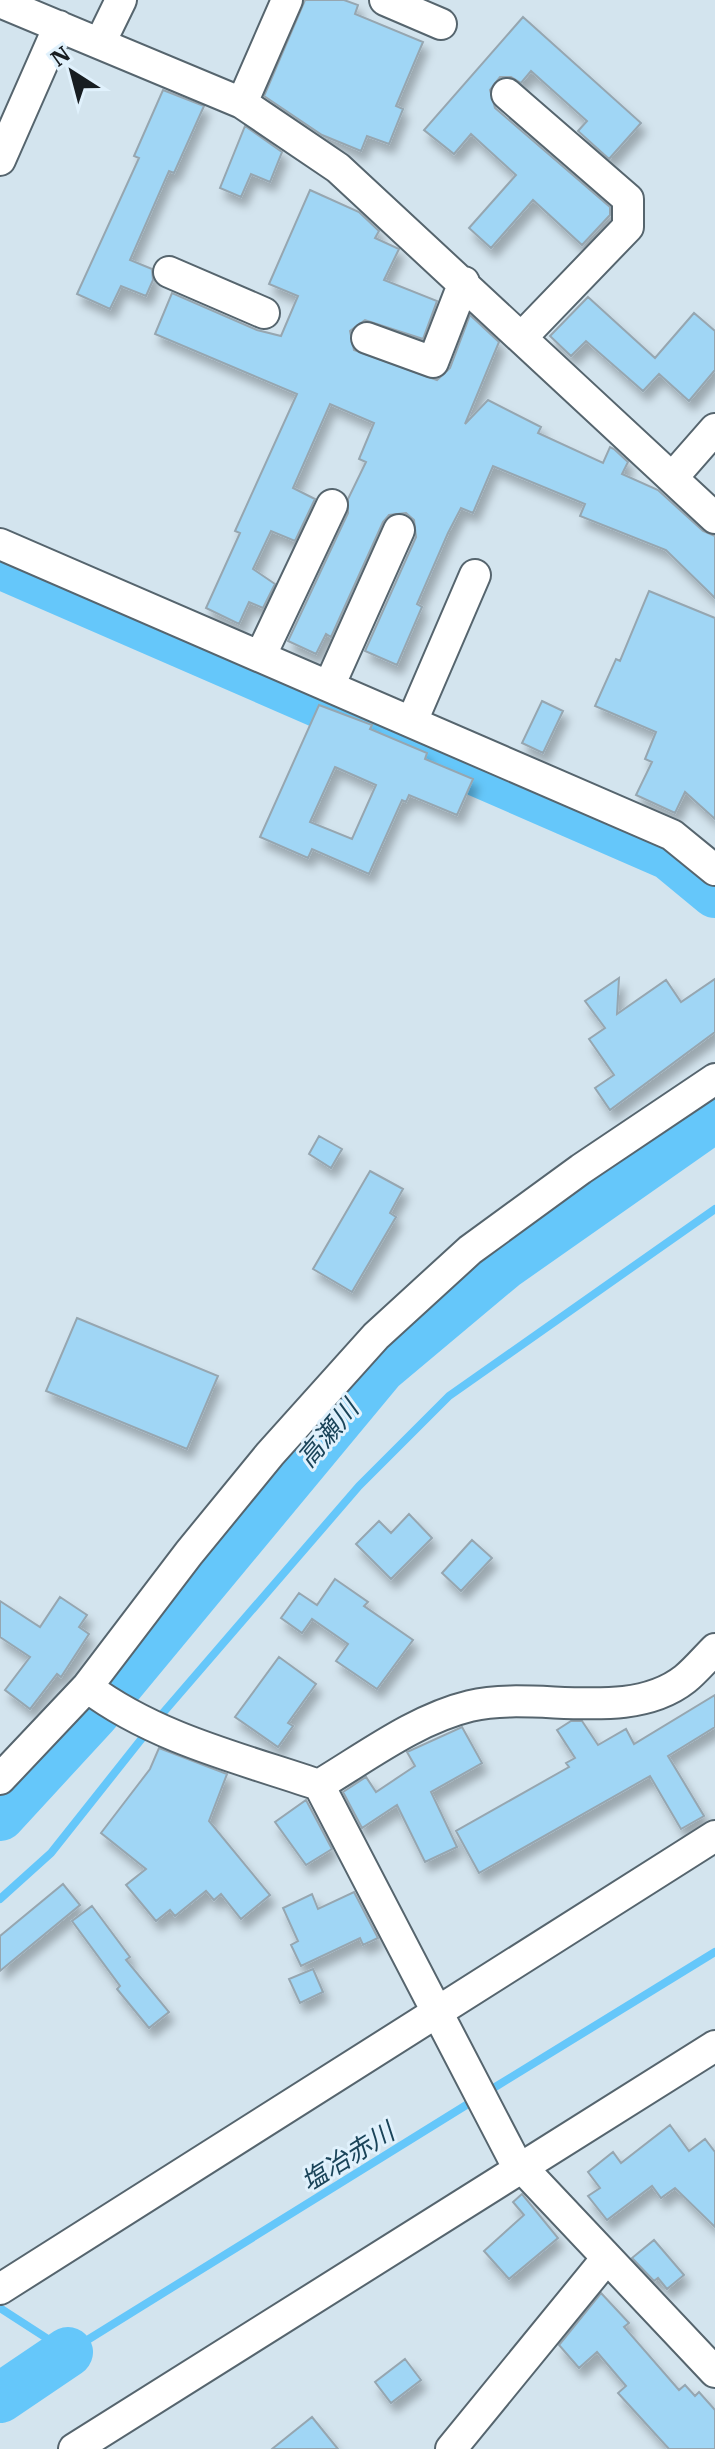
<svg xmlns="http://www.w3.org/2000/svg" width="715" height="2449" font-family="'IBM Plex Serif','Noto Sans JP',serif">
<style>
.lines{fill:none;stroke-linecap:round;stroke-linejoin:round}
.stream{stroke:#65c7fa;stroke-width:8}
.river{stroke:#65c7fa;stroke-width:50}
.building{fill:#a0d6f5;stroke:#96a6b0;stroke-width:2;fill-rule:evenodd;filter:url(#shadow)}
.minor-casing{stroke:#56656e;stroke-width:34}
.minor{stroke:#fff;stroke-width:30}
.labels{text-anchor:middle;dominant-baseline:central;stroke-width:6;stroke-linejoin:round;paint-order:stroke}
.water-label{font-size:26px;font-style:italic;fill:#1a4459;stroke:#e0f1fc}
</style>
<defs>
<filter id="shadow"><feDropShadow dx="5" dy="9" stdDeviation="4" flood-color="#0004"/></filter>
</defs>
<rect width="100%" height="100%" fill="#d3e4ee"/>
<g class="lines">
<!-- stream -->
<path class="stream" d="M 156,1721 L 359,1486 L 449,1396 L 715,1209
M 0,1899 L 51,1853 L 147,1732
M 487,2092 L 715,1952
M 0,2308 L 68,2352 L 476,2099"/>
<!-- river -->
<path class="river" d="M 0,564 L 669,855 L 715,893
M 0,1816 L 94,1714 L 381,1368 L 504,1265 L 715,1117
M 0,2398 L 68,2352"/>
</g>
<!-- building -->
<path class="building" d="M 305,0 L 344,0 L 358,5 L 355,14 L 423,42 L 396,106 L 403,109 L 389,144 L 367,136 L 361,151 L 322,135 L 264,96 Z
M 523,17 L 641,123 L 609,159 L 578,131 L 587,121 L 531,71 L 521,83 L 511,77 L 500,77 L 490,90 L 495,108 L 610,207 L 610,215 L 582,245 L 533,200 L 491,248 L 469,228 L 516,175 L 471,134 L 454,154 L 424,130 Z
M 163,90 L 204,106 L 174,173 L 169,171 L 130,260 L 152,269 L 153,280 L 146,296 L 121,286 L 110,309 L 77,294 L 139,158 L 134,156 Z
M 245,126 L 282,152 L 270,182 L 251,174 L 241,197 L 220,188 Z
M 310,190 L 359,212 L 379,231 L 375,238 L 399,249 L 384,280 L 437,301 L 423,339 L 365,320 L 350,331 L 354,350 L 437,380 L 450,368 L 470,315 L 499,342 L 465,424 L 488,400 L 541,427 L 538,433 L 603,463 L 610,447 L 614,449 L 628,462 L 622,474 L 658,490 L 703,531 L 715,536 L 715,598 L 666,550 L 580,516 L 585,504 L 493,466 L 473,513 L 461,508 L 448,533 L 417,604 L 422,607 L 397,665 L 365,651 L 416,537 L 414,520 L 406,513 L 389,515 L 383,522 L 331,637 L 326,634 L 316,654 L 288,641 L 348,513 L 348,499 L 366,462 L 359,459 L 374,423 L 330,404 L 293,488 L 315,499 L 295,541 L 271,531 L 253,569 L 275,584 L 263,608 L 249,602 L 239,624 L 206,608 L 240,533 L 235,531 L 297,394 L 155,334 L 172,293 L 257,330 L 281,336 L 298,296 L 269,284 Z
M 588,297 L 655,358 L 694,313 L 715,331 L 715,370 L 689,401 L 659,374 L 643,391 L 586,341 L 571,356 L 550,336 Z
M 649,591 L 715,618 L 715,819 L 685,792 L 675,813 L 636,795 L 652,762 L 645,759 L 656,732 L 595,706 L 616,659 L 620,661 Z
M 542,701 L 563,711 L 543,753 L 522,743 Z
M 319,705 L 372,725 L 370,729 L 427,753 L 425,759 L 473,779 L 457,815 L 409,795 L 406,802 L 402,800 L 369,874 L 312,849 L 308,858 L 260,837 ZM 335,767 L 376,785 L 352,839 L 310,822 Z
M 619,978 L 617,1014 L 666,980 L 681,1002 L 715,979 L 715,1032 L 610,1110 L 595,1088 L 614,1075 L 589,1039 L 605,1028 L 585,1001 Z
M 319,1136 L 342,1149 L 331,1168 L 309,1154 Z
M 370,1171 L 403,1189 L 390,1213 L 396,1217 L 352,1292 L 313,1269 Z
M 77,1318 L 218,1376 L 187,1449 L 46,1391 Z
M 409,1514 L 432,1538 L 391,1579 L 356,1544 L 379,1521 L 391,1533 Z
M 472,1540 L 492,1558 L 461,1591 L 442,1573 Z
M 335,1579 L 368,1602 L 364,1606 L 413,1640 L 377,1689 L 336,1661 L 348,1644 L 312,1619 L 302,1633 L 281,1618 L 299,1593 L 317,1605 Z
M 60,1597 L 87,1615 L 79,1627 L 89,1634 L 61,1677 L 57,1674 L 30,1709 L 5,1690 L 30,1657 L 0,1637 L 0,1601 L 40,1627 Z
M 279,1657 L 316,1684 L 288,1723 L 293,1726 L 278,1747 L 235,1717 Z
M 715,1695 L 715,1727 L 668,1756 L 704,1816 L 681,1829 L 650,1776 L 479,1873 L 456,1831 L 569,1767 L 566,1763 L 575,1758 L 557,1730 L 571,1721 L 582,1721 L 598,1745 L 626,1729 L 634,1744 Z
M 462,1727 L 482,1763 L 431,1792 L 457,1847 L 425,1862 L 397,1805 L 362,1828 L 343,1792 L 366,1777 L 376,1792 L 415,1766 L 407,1752 Z
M 159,1748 L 227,1774 L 209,1821 L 270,1895 L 241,1919 L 221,1894 L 214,1900 L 206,1891 L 175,1916 L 170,1910 L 156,1921 L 126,1885 L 146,1869 L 101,1833 L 150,1769 Z
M 306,1800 L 332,1849 L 306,1865 L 275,1822 Z
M 63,1884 L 80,1905 L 0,1971 L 0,1936 Z
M 354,1892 L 378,1938 L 363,1945 L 360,1938 L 301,1966 L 291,1945 L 298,1941 L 283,1908 L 312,1894 L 318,1909 Z
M 92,1906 L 130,1957 L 126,1960 L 169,2012 L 149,2028 L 117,1989 L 120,1986 L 72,1921 Z
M 313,1969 L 323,1992 L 300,2003 L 289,1979 Z
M 670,2125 L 689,2151 L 705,2139 L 715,2152 L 715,2227 L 675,2188 L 661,2198 L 652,2186 L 607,2220 L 588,2196 L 600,2188 L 588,2172 L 613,2152 L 621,2163 Z
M 522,2194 L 558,2238 L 509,2279 L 484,2251 L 524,2215 L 513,2202 Z
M 654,2240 L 684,2275 L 667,2289 L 658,2278 L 654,2281 L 632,2258 Z
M 601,2293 L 629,2323 L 624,2327 L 679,2390 L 685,2385 L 695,2396 L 699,2392 L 715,2410 L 715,2449 L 669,2449 L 618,2393 L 626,2386 L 597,2352 L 579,2368 L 559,2345 Z
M 405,2359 L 421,2380 L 391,2403 L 375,2382 Z
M 312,2417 L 338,2449 L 272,2449 Z"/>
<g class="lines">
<!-- minor casing -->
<g class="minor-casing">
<path id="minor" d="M 385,0 L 441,24
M 0,2 L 242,103 L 338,168 L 715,518
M 100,43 L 121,0
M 507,94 L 628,199 L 628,227 L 523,336
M 242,103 L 287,0
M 0,160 L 59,26
M 169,272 L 264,313
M 367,338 L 433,362 L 464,282
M 672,478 L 715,429
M 0,544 L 672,835 L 715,870
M 261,655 L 332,505
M 330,684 L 399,530
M 413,719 L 475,575
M 87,1687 C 155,1738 239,1758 319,1785 L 513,2158 L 715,2372
M 0,1779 L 87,1687 L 189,1553 L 270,1454 L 376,1336 L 470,1250 L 581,1169 L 715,1079
M 319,1785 C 366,1757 416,1719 470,1706 C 535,1690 628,1724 685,1679 C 695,1671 705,1659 715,1649
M 0,2289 L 715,1836
M 74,2449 L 715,2046
M 451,2449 L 607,2258"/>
</g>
<!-- minor -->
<use href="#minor" class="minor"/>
</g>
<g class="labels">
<!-- water labels -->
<g class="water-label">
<text transform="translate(327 1433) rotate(-50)">高瀬川</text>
<text transform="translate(347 2156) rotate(-32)">塩冶赤川</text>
</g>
</g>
<!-- north arrow -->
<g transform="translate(72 72) rotate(324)" stroke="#e0f1fc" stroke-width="6" paint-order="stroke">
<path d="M0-6L14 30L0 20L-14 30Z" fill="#171d21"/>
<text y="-12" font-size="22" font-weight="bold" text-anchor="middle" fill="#171d21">N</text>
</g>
</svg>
